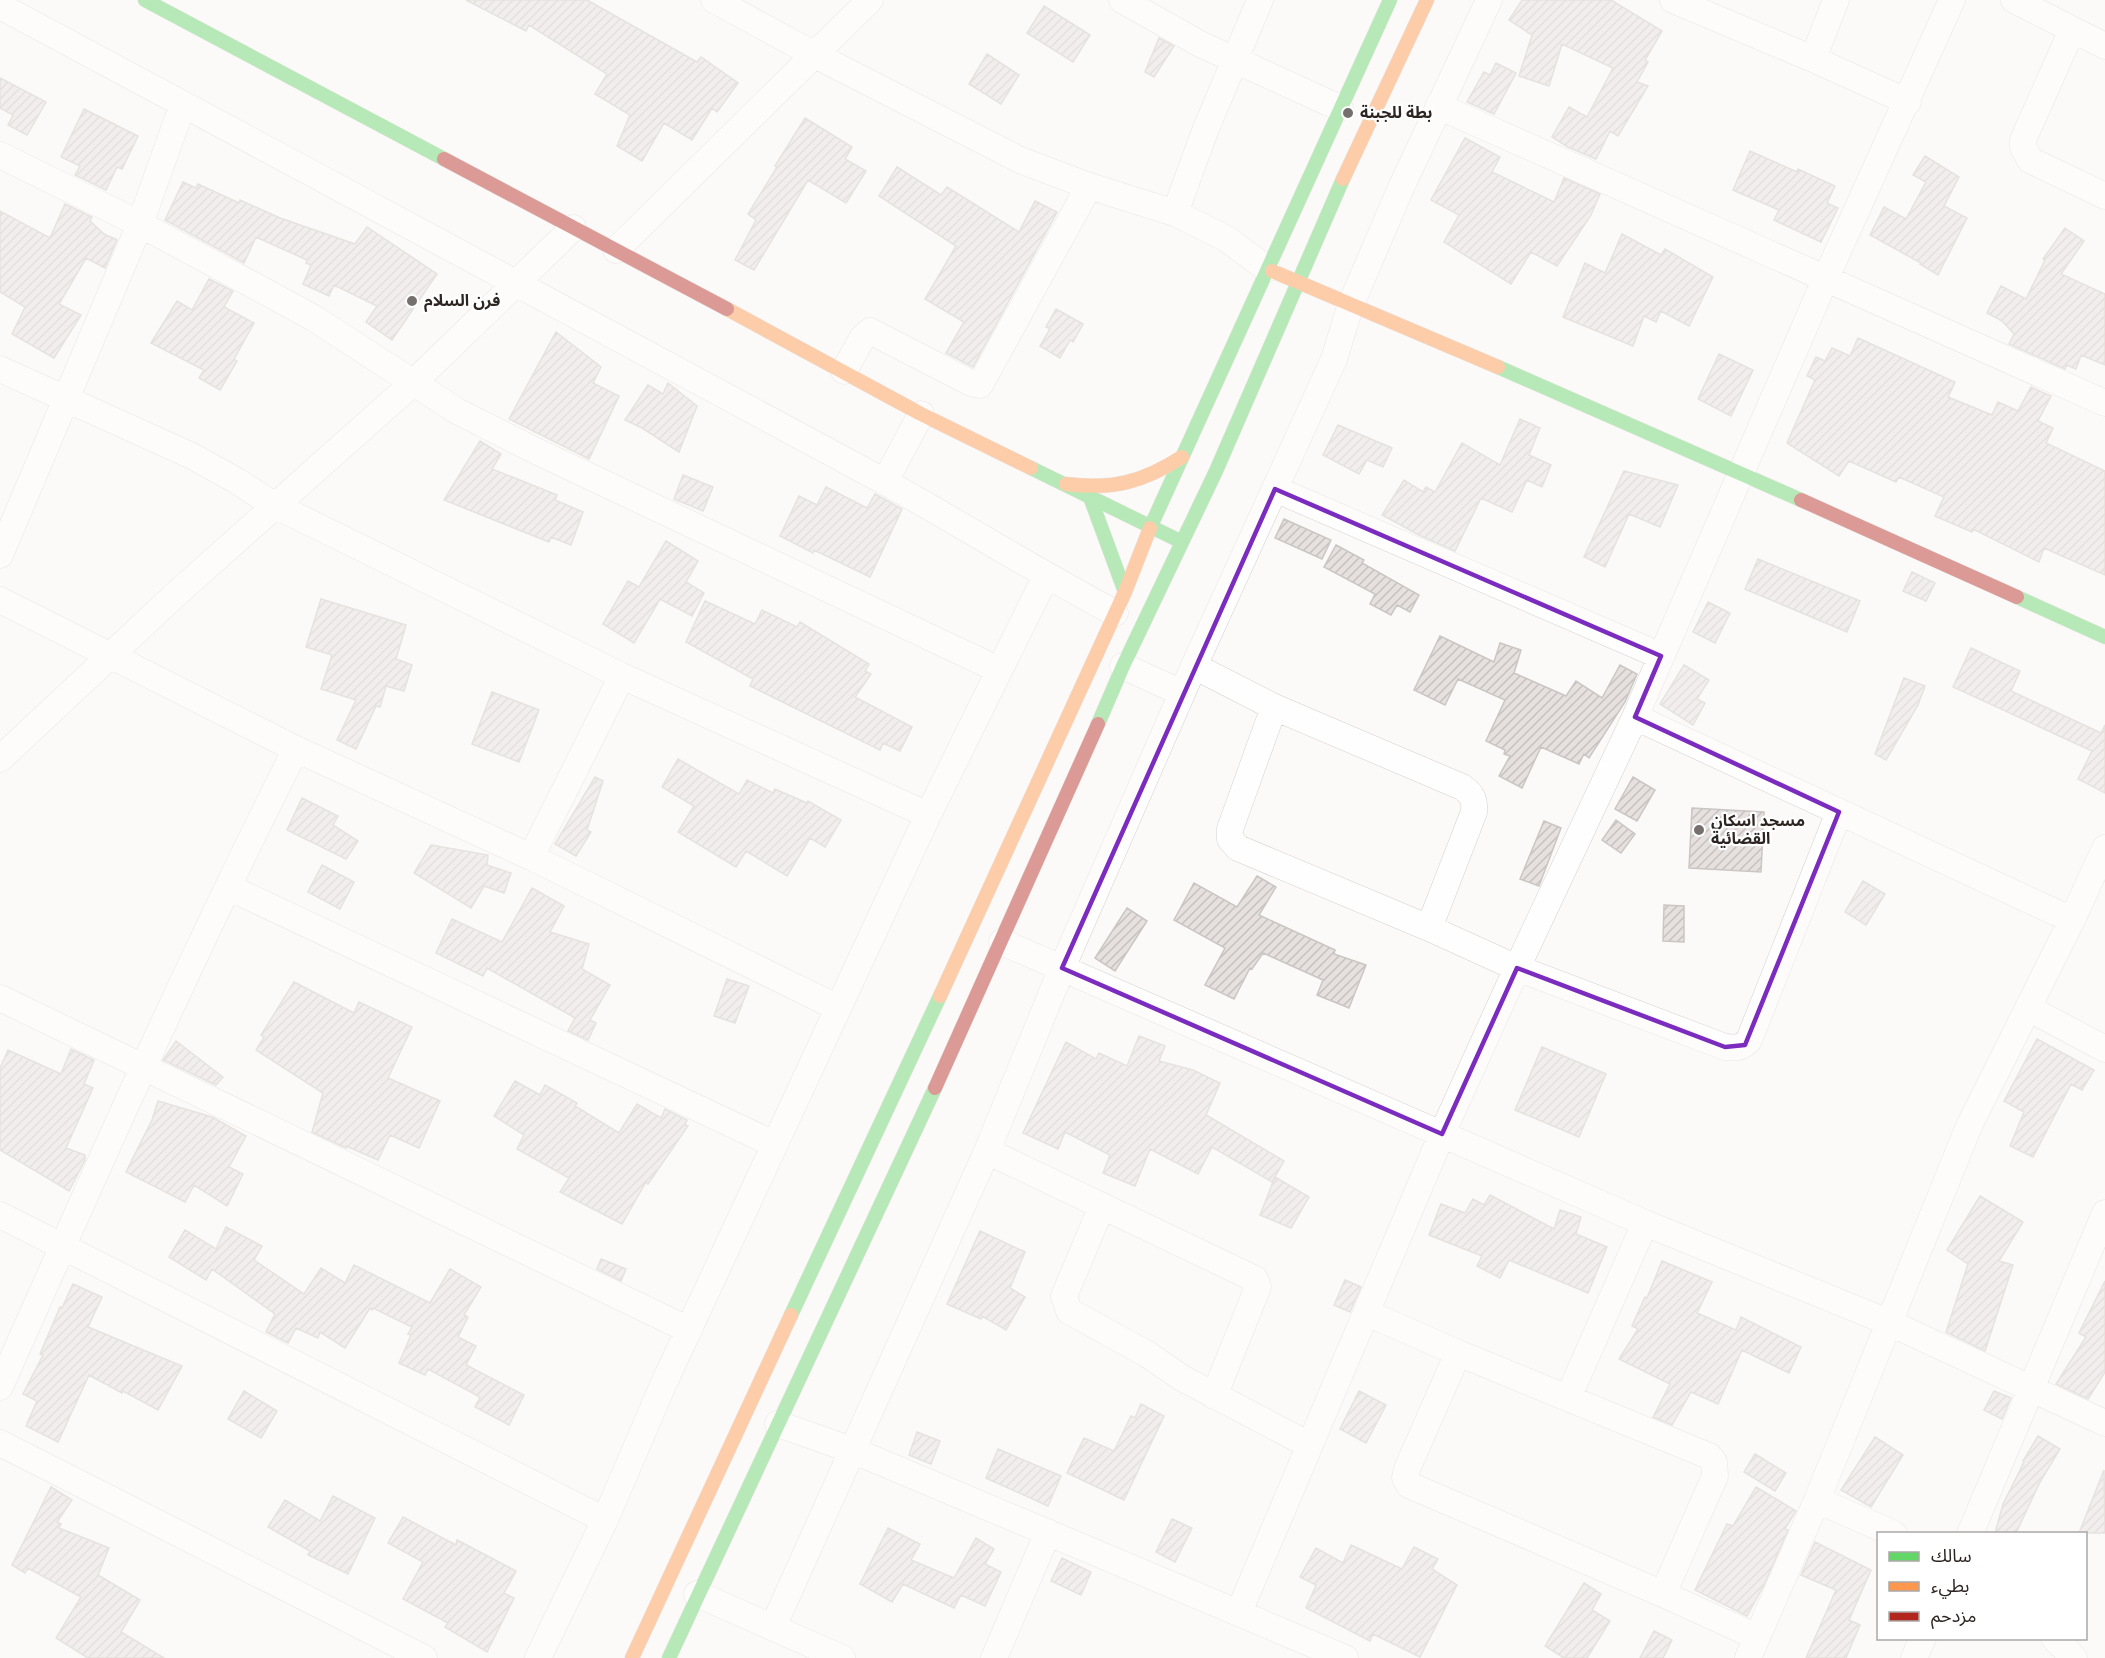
<svg xmlns="http://www.w3.org/2000/svg" width="2105" height="1658" font-family="Georgia,'Noto Sans Arabic',serif">
<style>
.building{fill:url(#building-hatch);stroke:#cac6c3;stroke-width:1.5}
.lines{fill:none;stroke-linecap:round;stroke-linejoin:round}
.street-casing{stroke:#d4d0cd;stroke-width:27}
.fast-casing{stroke:#d4d0cd;stroke-width:15}
.slow-casing{stroke:#d4d0cd;stroke-width:15}
.jam-casing{stroke:#d4d0cd;stroke-width:15}
.street{stroke:#fffefe;stroke-width:26}
.fast{stroke:#63d668;stroke-width:14}
.slow{stroke:#ff974d;stroke-width:14}
.jam{stroke:#b3261e;stroke-width:14}
.marked{fill:none;stroke:#7b2cbf;stroke-width:4.5;stroke-linejoin:round}
.poi-dot{fill:#75706d;stroke:#fff;stroke-width:2}
.labels{text-anchor:middle;dominant-baseline:central;stroke-width:4.5;stroke-linejoin:round;paint-order:stroke}
.poi-label{font-size:16px;font-weight:bold;fill:#2d2522;stroke:#fff;text-anchor:start}
</style>
<defs>
<pattern id="building-hatch" width="6" height="6" patternUnits="userSpaceOnUse" patternTransform="scale(1.5)"><rect width="6" height="6" fill="#e6e1df"/><path d="M-1 1l2-2M0 6l6-6M5 7l2-2" fill="none" stroke="#c6c1bf"/></pattern>
</defs>
<rect width="100%" height="100%" fill="#fcfaf8"/>
<!-- building -->
<path class="building" d="M 466,0 L 587,0 L 697,62 L 701,57 L 738,83 L 717,112 L 712,108 L 692,140 L 664,123 L 642,161 L 617,146 L 630,115 L 595,94 L 607,74 L 529,25 L 526,31 Z
M 1522,0 L 1611,0 L 1662,31 L 1645,60 L 1648,62 L 1637,82 L 1648,86 L 1618,136 L 1610,131 L 1596,159 L 1568,147 L 1552,137 L 1569,107 L 1587,117 L 1613,68 L 1562,44 L 1549,86 L 1519,76 L 1532,35 L 1509,20 Z
M 1044,6 L 1090,35 L 1073,62 L 1027,33 Z
M 1159,38 L 1174,46 L 1154,77 L 1145,72 Z
M 987,54 L 1019,75 L 1001,104 L 969,84 Z
M 1496,63 L 1516,73 L 1494,114 L 1467,102 L 1484,72 L 1490,75 Z
M 0,78 L 46,102 L 27,135 L 8,125 L 13,115 L 0,108 Z
M 84,109 L 138,136 L 122,169 L 117,167 L 106,190 L 75,175 L 80,166 L 61,157 Z
M 805,118 L 852,147 L 845,159 L 866,171 L 846,203 L 808,180 L 754,270 L 735,260 L 756,220 L 748,214 L 777,167 L 775,166 Z
M 1465,138 L 1500,157 L 1492,172 L 1554,202 L 1564,178 L 1600,194 L 1591,215 L 1557,266 L 1531,252 L 1511,284 L 1444,242 L 1459,215 L 1431,200 Z
M 1750,151 L 1797,172 L 1798,169 L 1835,186 L 1827,203 L 1838,208 L 1821,242 L 1774,220 L 1779,210 L 1733,190 Z
M 1925,156 L 1959,177 L 1944,206 L 1967,218 L 1938,275 L 1920,264 L 1921,263 L 1870,235 L 1884,207 L 1906,219 L 1926,182 L 1913,175 Z
M 897,167 L 941,195 L 947,187 L 1019,232 L 1035,201 L 1057,212 L 973,367 L 946,353 L 964,322 L 925,299 L 956,246 L 879,196 Z
M 183,182 L 196,188 L 198,184 L 239,203 L 240,200 L 280,218 L 355,244 L 367,227 L 437,274 L 392,340 L 366,322 L 377,306 L 334,285 L 329,296 L 303,284 L 311,265 L 306,263 L 307,260 L 256,237 L 244,263 L 165,220 Z
M 65,204 L 92,217 L 90,221 L 104,234 L 117,240 L 105,268 L 86,258 L 59,304 L 81,315 L 54,358 L 12,334 L 25,307 L 0,292 L 0,211 L 50,238 Z
M 2065,228 L 2084,241 L 2061,274 L 2105,294 L 2105,365 L 2081,355 L 2076,369 L 2067,365 L 2065,369 L 2009,344 L 2014,334 L 2002,321 L 1987,313 L 2001,286 L 2026,299 L 2045,260 L 2043,259 Z
M 1622,234 L 1661,255 L 1665,249 L 1713,277 L 1689,326 L 1661,311 L 1656,322 L 1644,316 L 1633,346 L 1563,317 L 1585,263 L 1605,273 Z
M 209,279 L 233,291 L 224,307 L 254,323 L 234,359 L 237,361 L 220,390 L 199,378 L 204,370 L 151,343 L 177,301 L 192,310 Z
M 1056,309 L 1083,324 L 1073,342 L 1070,340 L 1060,358 L 1040,346 L 1050,329 L 1046,327 Z
M 556,332 L 601,367 L 593,383 L 619,396 L 589,459 L 509,419 Z
M 1858,338 L 1955,382 L 1948,397 L 1992,415 L 1998,402 L 2018,411 L 2031,387 L 2051,396 L 2038,421 L 2053,428 L 2046,443 L 2105,471 L 2105,575 L 2044,548 L 2039,562 L 1973,529 L 1972,532 L 1935,516 L 1944,497 L 1899,477 L 1896,482 L 1849,461 L 1839,476 L 1787,443 L 1815,380 L 1807,376 L 1816,357 L 1825,361 L 1832,348 L 1850,356 Z
M 1719,354 L 1753,370 L 1731,416 L 1698,399 Z
M 668,383 L 697,406 L 679,452 L 642,428 L 625,420 L 648,385 L 663,394 Z
M 1520,419 L 1540,428 L 1529,455 L 1551,465 L 1542,487 L 1527,480 L 1512,512 L 1481,498 L 1455,551 L 1419,535 L 1382,515 L 1404,480 L 1423,492 L 1426,487 L 1435,492 L 1462,443 L 1500,465 Z
M 1338,425 L 1392,448 L 1383,467 L 1367,460 L 1359,474 L 1323,455 Z
M 480,441 L 501,454 L 492,469 L 557,495 L 555,500 L 583,512 L 571,545 L 551,537 L 549,542 L 444,500 Z
M 1624,471 L 1678,485 L 1660,527 L 1629,514 L 1605,567 L 1584,557 Z
M 683,475 L 713,487 L 703,511 L 674,499 Z
M 826,487 L 867,508 L 875,494 L 902,509 L 870,577 L 814,550 L 813,553 L 780,536 L 799,496 L 817,505 Z
M 1284,519 L 1331,540 L 1322,559 L 1275,538 Z
M 666,541 L 698,561 L 686,582 L 704,593 L 692,616 L 660,599 L 634,643 L 603,624 L 628,581 L 639,587 Z
M 1336,545 L 1364,560 L 1362,563 L 1419,595 L 1410,612 L 1397,605 L 1391,615 L 1370,604 L 1375,594 L 1324,567 Z
M 1758,559 L 1860,601 L 1847,632 L 1745,589 Z
M 1912,572 L 1935,583 L 1926,601 L 1903,591 Z
M 321,599 L 406,625 L 396,659 L 412,665 L 404,691 L 386,686 L 380,707 L 376,706 L 356,749 L 337,740 L 356,700 L 321,689 L 332,655 L 306,647 Z
M 705,601 L 755,624 L 762,610 L 797,627 L 800,622 L 869,664 L 865,671 L 871,674 L 855,697 L 912,727 L 900,751 L 883,743 L 880,750 L 750,686 L 753,679 L 686,642 Z
M 1708,602 L 1730,613 L 1715,643 L 1693,632 Z
M 1440,636 L 1494,662 L 1500,643 L 1521,650 L 1514,673 L 1566,696 L 1576,681 L 1602,698 L 1620,665 L 1637,674 L 1625,702 L 1589,758 L 1584,754 L 1579,764 L 1541,747 L 1522,788 L 1499,776 L 1510,756 L 1504,754 L 1505,750 L 1486,741 L 1505,700 L 1458,679 L 1445,705 L 1414,690 Z
M 1971,648 L 2020,671 L 2011,691 L 2101,733 L 2105,725 L 2105,793 L 2078,779 L 2092,751 L 1953,687 Z
M 1684,665 L 1709,680 L 1697,699 L 1705,703 L 1693,725 L 1660,704 Z
M 1904,678 L 1925,686 L 1918,705 L 1886,760 L 1875,754 Z
M 492,692 L 539,710 L 519,762 L 472,744 Z
M 678,759 L 739,794 L 747,780 L 773,793 L 775,789 L 807,803 L 808,801 L 841,820 L 825,847 L 810,838 L 787,876 L 746,851 L 736,867 L 678,832 L 694,806 L 662,787 Z
M 595,777 L 603,781 L 587,830 L 591,832 L 576,856 L 555,844 Z
M 1633,777 L 1655,790 L 1637,821 L 1615,809 Z
M 302,798 L 338,816 L 333,825 L 358,841 L 346,859 L 287,830 Z
M 1692,808 L 1764,812 L 1761,872 L 1689,868 Z
M 1616,820 L 1635,834 L 1621,853 L 1602,840 Z
M 1544,821 L 1561,828 L 1539,886 L 1520,879 Z
M 431,845 L 488,855 L 487,865 L 511,873 L 504,893 L 484,886 L 471,908 L 414,873 Z
M 322,865 L 354,882 L 340,909 L 308,892 Z
M 1257,876 L 1276,887 L 1259,915 L 1335,950 L 1334,954 L 1366,965 L 1349,1008 L 1317,995 L 1323,980 L 1263,953 L 1252,969 L 1250,968 L 1234,999 L 1205,985 L 1225,948 L 1174,920 L 1194,883 L 1237,907 Z
M 1863,881 L 1885,894 L 1866,925 L 1845,912 Z
M 532,888 L 564,906 L 550,932 L 589,944 L 582,969 L 610,985 L 590,1020 L 596,1023 L 588,1040 L 568,1031 L 575,1018 L 487,968 L 483,976 L 436,953 L 452,919 L 502,942 Z
M 1664,905 L 1684,906 L 1684,942 L 1663,941 Z
M 1127,908 L 1147,921 L 1115,971 L 1095,958 Z
M 727,979 L 749,986 L 735,1023 L 714,1016 Z
M 294,982 L 354,1013 L 359,1002 L 412,1027 L 388,1078 L 440,1101 L 419,1148 L 390,1135 L 378,1160 L 346,1146 L 346,1148 L 312,1132 L 323,1093 L 256,1050 L 264,1037 L 261,1035 Z
M 1139,1036 L 1165,1046 L 1159,1061 L 1193,1070 L 1220,1083 L 1206,1115 L 1284,1161 L 1272,1182 L 1212,1147 L 1198,1174 L 1150,1149 L 1135,1186 L 1103,1173 L 1110,1155 L 1065,1132 L 1058,1149 L 1023,1133 L 1066,1042 L 1096,1059 L 1099,1053 L 1127,1066 Z
M 2037,1039 L 2094,1070 L 2082,1090 L 2071,1084 L 2033,1157 L 2010,1146 L 2024,1112 L 2004,1101 Z
M 176,1041 L 223,1077 L 216,1085 L 163,1060 Z
M 1542,1047 L 1606,1074 L 1579,1137 L 1515,1110 Z
M 71,1049 L 94,1060 L 84,1084 L 93,1088 L 66,1148 L 85,1155 L 85,1160 L 69,1191 L 0,1150 L 0,1068 L 8,1050 L 61,1074 Z
M 515,1081 L 540,1095 L 545,1085 L 577,1103 L 575,1106 L 619,1133 L 637,1104 L 661,1118 L 665,1109 L 687,1120 L 685,1125 L 688,1126 L 648,1184 L 646,1182 L 622,1224 L 560,1192 L 569,1178 L 517,1149 L 524,1135 L 494,1116 Z
M 158,1101 L 212,1117 L 246,1136 L 229,1167 L 243,1174 L 227,1206 L 194,1185 L 185,1202 L 126,1172 L 152,1120 Z
M 1275,1177 L 1309,1197 L 1291,1228 L 1260,1215 Z
M 1490,1195 L 1554,1229 L 1560,1210 L 1581,1217 L 1576,1234 L 1607,1247 L 1588,1293 L 1509,1260 L 1500,1278 L 1477,1266 L 1482,1256 L 1429,1235 L 1441,1204 L 1465,1213 L 1473,1199 L 1484,1205 Z
M 1980,1196 L 2023,1222 L 1999,1261 L 2013,1265 L 1985,1351 L 1946,1332 L 1968,1264 L 1947,1250 Z
M 226,1227 L 262,1246 L 254,1260 L 304,1294 L 321,1268 L 345,1283 L 354,1265 L 430,1303 L 450,1269 L 481,1287 L 464,1315 L 468,1317 L 458,1337 L 476,1346 L 466,1365 L 524,1395 L 509,1425 L 475,1407 L 480,1397 L 428,1369 L 425,1375 L 399,1363 L 411,1335 L 408,1334 L 412,1327 L 373,1308 L 372,1310 L 370,1308 L 345,1348 L 320,1332 L 318,1338 L 296,1328 L 288,1343 L 266,1332 L 275,1314 L 212,1269 L 206,1280 L 169,1257 L 185,1230 L 216,1249 Z
M 980,1231 L 1025,1252 L 1010,1288 L 1025,1297 L 1006,1330 L 982,1316 L 981,1319 L 947,1304 Z
M 601,1259 L 626,1269 L 621,1281 L 597,1269 Z
M 1662,1261 L 1712,1282 L 1697,1313 L 1736,1330 L 1741,1317 L 1801,1347 L 1789,1373 L 1742,1350 L 1718,1404 L 1691,1392 L 1672,1425 L 1653,1417 L 1670,1384 L 1619,1359 L 1638,1329 L 1632,1326 L 1645,1297 L 1647,1298 Z
M 1345,1280 L 1361,1287 L 1350,1312 L 1334,1305 Z
M 2105,1281 L 2105,1372 L 2088,1399 L 2056,1384 L 2086,1337 L 2079,1333 Z
M 73,1284 L 102,1297 L 88,1327 L 182,1366 L 158,1410 L 123,1391 L 122,1393 L 89,1375 L 58,1442 L 26,1426 L 37,1401 L 23,1394 L 43,1355 L 40,1354 L 60,1307 L 62,1308 Z
M 244,1391 L 277,1411 L 261,1438 L 228,1419 Z
M 1359,1391 L 1386,1405 L 1366,1443 L 1340,1429 Z
M 1994,1391 L 2011,1398 L 2002,1419 L 1984,1410 Z
M 1141,1404 L 1164,1416 L 1124,1500 L 1067,1473 L 1084,1438 L 1114,1451 L 1131,1416 L 1135,1418 Z
M 917,1432 L 940,1441 L 931,1464 L 909,1455 Z
M 2038,1436 L 2060,1449 L 2040,1482 L 2016,1533 L 1995,1533 L 2003,1504 L 2024,1462 L 2023,1461 Z
M 1875,1437 L 1903,1455 L 1871,1507 L 1841,1490 Z
M 998,1449 L 1061,1476 L 1048,1506 L 986,1478 Z
M 1755,1454 L 1786,1473 L 1775,1491 L 1744,1472 Z
M 2104,1470 L 2105,1533 L 2079,1533 Z
M 51,1487 L 72,1500 L 57,1522 L 61,1524 L 59,1528 L 109,1548 L 98,1575 L 140,1600 L 121,1632 L 164,1658 L 88,1658 L 56,1638 L 81,1597 L 28,1568 L 25,1573 L 12,1565 Z
M 1756,1487 L 1796,1511 L 1785,1529 L 1788,1530 L 1764,1585 L 1747,1616 L 1695,1590 L 1727,1524 L 1733,1526 Z
M 333,1496 L 375,1518 L 348,1574 L 308,1555 L 310,1551 L 268,1527 L 285,1500 L 320,1521 Z
M 403,1517 L 456,1545 L 457,1540 L 516,1571 L 504,1593 L 514,1598 L 487,1652 L 445,1627 L 448,1623 L 403,1599 L 423,1562 L 388,1543 Z
M 1172,1519 L 1192,1528 L 1175,1562 L 1156,1552 Z
M 888,1528 L 920,1544 L 911,1560 L 954,1578 L 976,1538 L 994,1549 L 985,1564 L 1001,1572 L 985,1606 L 961,1595 L 954,1608 L 903,1584 L 892,1602 L 860,1584 Z
M 1815,1542 L 1871,1570 L 1849,1620 L 1860,1625 L 1846,1658 L 1806,1658 L 1836,1590 L 1801,1575 Z
M 1351,1545 L 1402,1569 L 1414,1547 L 1438,1559 L 1432,1569 L 1457,1585 L 1420,1657 L 1373,1634 L 1370,1641 L 1306,1608 L 1316,1585 L 1300,1577 L 1316,1548 L 1343,1563 Z
M 1062,1558 L 1091,1572 L 1081,1595 L 1051,1581 Z
M 1584,1583 L 1601,1594 L 1592,1610 L 1610,1621 L 1587,1658 L 1564,1658 L 1545,1646 Z
M 1654,1631 L 1672,1640 L 1663,1658 L 1640,1658 Z"/>
<g class="lines">
<!-- street casing -->
<g class="street-casing">
<path id="street" d="M 714,0 L 815,55 L 1020,160 L 1089,186 L 1175,213 L 1227,239 L 1267,269
M 1122,0 L 1200,44 L 1340,108
M 1673,0 L 1813,59 L 1908,102
M 2014,0 L 2105,46
M 0,6 C 292,163 585,319 876,477 C 956,521 1034,570 1115,613
M 2072,30 L 2023,140 L 2023,147 L 2030,160 L 2105,196
M 1813,59 L 1836,0
M 1438,106 C 1661,204 1882,305 2105,403
M 0,155 L 140,224 L 312,317 L 457,411 L 536,451 L 999,670
M 1175,213 L 1205,131 L 1260,0
M 616,250 L 870,0
M 0,369 L 192,456 L 237,481 L 274,505 L 622,676 L 928,815
M 844,371 L 863,337 L 870,331 L 971,383 L 980,385 L 1089,186
M 885,482 L 921,414
M 1275,489 L 1661,656
M 0,555 L 140,224 L 183,104
M 0,600 L 296,749 C 190,958 95,1173 0,1387
M 1123,666 L 1182,693
M 1194,666 L 1274,707 L 1462,787 C 1472,794 1475,799 1474,812 L 1429,928
M 1274,707 L 1230,829 L 1230,839 L 1238,848 L 1429,928 L 1517,968 L 1725,1047 C 1736,1048 1742,1048 1749,1040 L 1839,812
M 1635,717 L 2072,920
M 296,749 L 531,857 L 838,1008
M 0,759 L 174,596 L 413,383 L 573,228
M 531,857 L 622,676
M 228,887 L 774,1144
M 1002,942 L 1645,1223 L 1888,1322 L 2105,1423
M 0,998 L 689,1330
M 2028,1008 L 2105,1049
M 987,1151 L 1255,1279 L 1258,1287 L 1214,1396
M 1102,1206 L 1064,1296 L 1069,1311 L 1147,1354 L 1182,1378 L 1309,1445
M 0,1215 L 605,1520
M 1367,1313 L 1458,1353 L 1709,1456 L 1714,1462 L 1715,1476 L 1663,1594
M 1458,1353 L 1407,1469 L 1405,1478 L 1409,1485 L 1663,1594 L 1757,1637
M 1568,1398 L 1645,1223
M 778,1424 L 852,1450 L 1345,1658
M 0,1443 L 424,1658
M 1817,1500 L 1894,1534
M 1970,1534 L 2105,1213
M 697,1594 L 842,1658
M 1239,1612 L 1442,1134 L 1517,968 L 1635,717 L 1825,280 L 1952,0
M 773,1627 L 987,1151 L 1062,968 L 1194,666 L 1334,359 L 1351,304 L 1400,190 L 1489,0
M 2054,1638 L 2074,1658
M 538,1658 L 605,1520 L 663,1385 L 928,815 L 1046,576
M 994,1658 L 1048,1532
M 1748,1658 L 1817,1500 L 1969,1126 L 2072,920 L 2105,848
M 1914,1658 L 1923,1638"/>
</g>
<!-- fast casing -->
<g class="fast-casing">
<path id="fast" d="M 145,0 L 444,159
M 1498,367 L 1801,500
M 1031,468 L 1182,542
M 1090,497 L 1125,592
M 1150,528 L 1390,0
M 2017,597 L 2105,637
M 1098,724 L 1123,666 L 1216,471 L 1343,179
M 791,1315 L 940,996
M 669,1658 L 935,1088"/>
</g>
<!-- slow casing -->
<g class="slow-casing">
<path id="slow" d="M 1343,179 L 1427,0
M 1272,271 L 1498,367
M 727,309 L 921,414 L 1031,468
M 1066,484 C 1113,490 1143,482 1182,457
M 940,996 L 1125,592 L 1150,528
M 632,1658 L 791,1315"/>
</g>
<!-- jam casing -->
<g class="jam-casing">
<path id="jam" d="M 444,159 L 727,309
M 1801,500 L 2017,597
M 935,1088 L 1098,724"/>
</g>
<!-- street -->
<use href="#street" class="street"/>
<!-- fast -->
<use href="#fast" class="fast"/>
<!-- slow -->
<use href="#slow" class="slow"/>
<!-- jam -->
<use href="#jam" class="jam"/>
</g>
<!-- marked area -->
<path d="M0 0H2105V1658H0ZM 1275,489 L 1661,656 L 1635,717 L 1839,812 L 1745,1045 L 1725,1047 L 1517,968 L 1442,1134 L 1062,968 Z" fill="#fcfaf8" fill-opacity=".55" fill-rule="evenodd"/>
<path class="marked" d="M 1275,489 L 1661,656 L 1635,717 L 1839,812 L 1745,1045 L 1725,1047 L 1517,968 L 1442,1134 L 1062,968 Z"/>
<!-- markers -->
<g class="poi-dot">
<circle cx="1348" cy="113" r="6"/>
<circle cx="412" cy="301" r="6"/>
<circle cx="1699" cy="830" r="6"/>
</g>
<g class="labels">
<!-- poi labels -->
<g class="poi-label">
<text x="1360" y="113">بطة للجبنة</text>
<text x="424" y="301">فرن السلام</text>
<text x="1711" y="821">مسجد اسكان<tspan x="1711" dy="18">القضائية</tspan></text>
</g>
</g>
<!-- legend -->
<rect x="1877" y="1532" width="210" height="108" fill="#ffffff" stroke="#aba8a7" stroke-width="1.5"/>
<rect x="1889" y="1552" width="30" height="9" fill="#63d668" stroke="#aba8a7" stroke-width="1.5"/>
<text x="1931" y="1562" font-size="18" fill="#2d2522">سالك</text>
<rect x="1889" y="1582" width="30" height="9" fill="#ff974d" stroke="#aba8a7" stroke-width="1.5"/>
<text x="1931" y="1592" font-size="18" fill="#2d2522">بطيء</text>
<rect x="1889" y="1612" width="30" height="9" fill="#b3261e" stroke="#aba8a7" stroke-width="1.5"/>
<text x="1931" y="1622" font-size="18" fill="#2d2522">مزدحم</text>
</svg>
